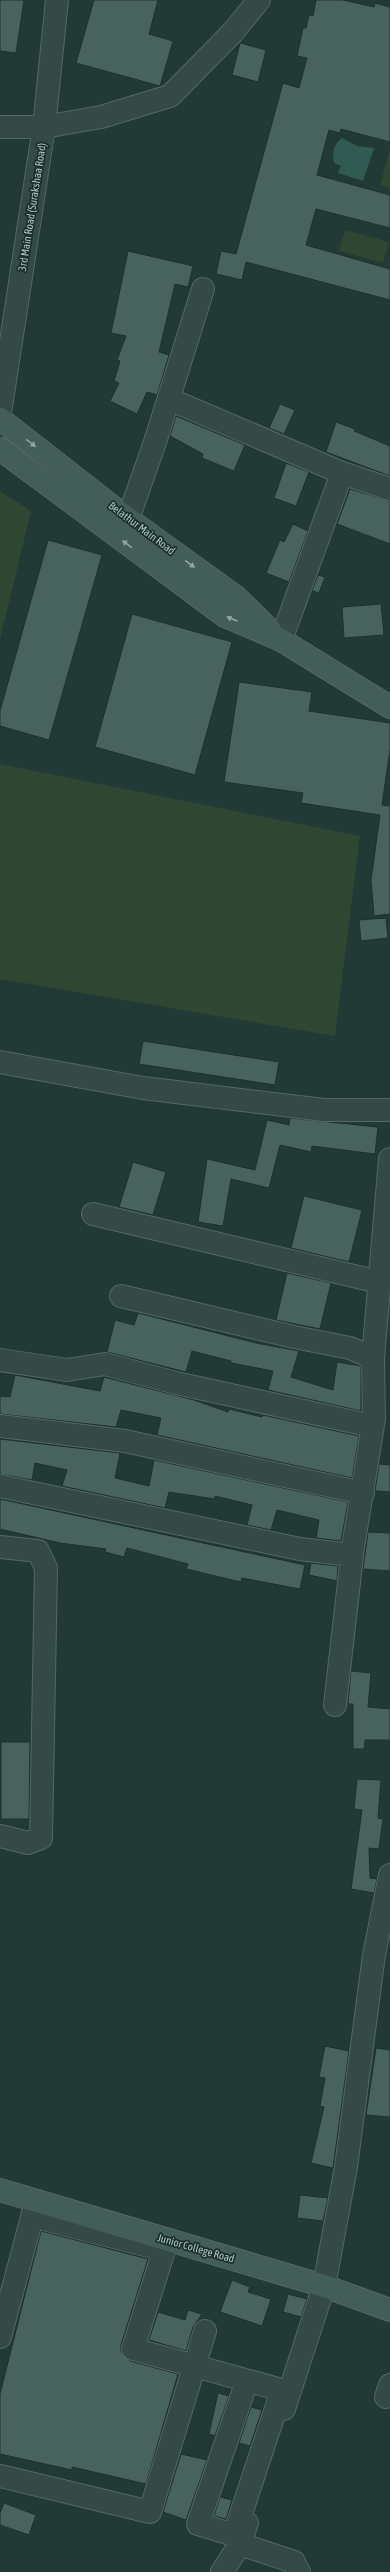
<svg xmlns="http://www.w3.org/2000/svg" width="390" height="2572" font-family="'Asap Condensed',sans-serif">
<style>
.green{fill:#2f4632}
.water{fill:#305a52}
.building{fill:#48635e;stroke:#1d312d}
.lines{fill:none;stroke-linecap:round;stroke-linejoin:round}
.street-casing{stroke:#536864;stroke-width:24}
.secondary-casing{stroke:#536864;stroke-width:24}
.street{stroke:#354a46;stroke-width:22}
.secondary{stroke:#435d59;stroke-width:22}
.oneway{fill:#8fa6a2}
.labels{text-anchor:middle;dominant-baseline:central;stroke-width:3.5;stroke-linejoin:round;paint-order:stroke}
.street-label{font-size:11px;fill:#b0c6c2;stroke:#1b2f2b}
</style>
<rect width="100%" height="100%" fill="#223a35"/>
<!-- green -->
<path class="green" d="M 390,150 L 390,188 L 380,185 Z
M 345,230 L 389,242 L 383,263 L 339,251 Z
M 0,491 L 31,511 L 0,640 Z
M 0,764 L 360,836 L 335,1036 L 0,979 Z"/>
<!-- water -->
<path class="water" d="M 342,138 L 357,146 L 374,148 L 363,181 L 338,173 L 341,166 L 334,163 C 332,152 333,145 342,138 Z"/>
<!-- building -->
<path class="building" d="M 0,0 L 24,0 L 16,53 L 0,51 Z
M 94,0 L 158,0 L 149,34 L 173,41 L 160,86 L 76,63 Z
M 316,0 L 343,0 L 374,7 L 375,3 L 390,7 L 390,142 L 341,129 L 340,133 L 329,130 L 317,175 L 390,195 L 390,228 L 316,209 L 306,245 L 390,269 L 390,300 L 246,262 L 242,280 L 216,274 L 221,251 L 236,254 L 283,83 L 299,88 L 307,58 L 297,56 L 303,28 L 306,28 L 309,15 L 313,16 Z
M 240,43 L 266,50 L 258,82 L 232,75 Z
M 128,251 L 193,266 L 188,287 L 175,284 L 159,352 L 169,355 L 157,395 L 147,392 L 137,414 L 110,401 L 119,383 L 114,381 L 120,361 L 117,360 L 126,336 L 111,333 Z
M 280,404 L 295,410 L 284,434 L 269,428 Z
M 176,416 L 245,445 L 234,471 L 202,458 L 203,454 L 170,436 Z
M 336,422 L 355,429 L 354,431 L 390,446 L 390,476 L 326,452 Z
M 286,463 L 309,472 L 296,506 L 274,498 Z
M 350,489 L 390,501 L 390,544 L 337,524 Z
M 293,524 L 308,531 L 289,582 L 266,573 L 280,540 L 284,542 Z
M 48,540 L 102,555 L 49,740 L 0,726 L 0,711 Z
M 318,575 L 325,577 L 319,593 L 312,591 Z
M 381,604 L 384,635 L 344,638 L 342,607 Z
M 132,614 L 232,642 L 195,775 L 95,747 Z
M 239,682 L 312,692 L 309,711 L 390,723 L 390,750 L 382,805 L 390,806 L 390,914 L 374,916 L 371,880 L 380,815 L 301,803 L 303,793 L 224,782 Z
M 386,918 L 388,938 L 361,941 L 359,920 Z
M 143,1041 L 279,1062 L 275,1085 L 139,1064 Z
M 290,1118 L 378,1127 L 375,1154 L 312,1146 L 311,1152 L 280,1145 L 269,1188 L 231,1179 L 223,1226 L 198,1222 L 207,1159 L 255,1170 L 267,1120 L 289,1125 Z
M 133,1162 L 166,1172 L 153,1215 L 119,1207 Z
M 304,1196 L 362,1210 L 349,1262 L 291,1248 Z
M 287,1273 L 331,1283 L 320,1329 L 276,1320 Z
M 138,1313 L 256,1343 L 299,1351 L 291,1377 L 333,1390 L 337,1362 L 361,1366 L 361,1411 L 268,1390 L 273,1371 L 231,1363 L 231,1361 L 192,1351 L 186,1372 L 107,1352 L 115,1320 L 134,1325 Z
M 15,1375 L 100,1391 L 104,1377 L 194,1400 L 228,1412 L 229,1409 L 262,1417 L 263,1415 L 359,1436 L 352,1478 L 157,1435 L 161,1418 L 121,1410 L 116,1427 L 0,1414 L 0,1396 L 10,1397 Z
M 0,1439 L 120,1453 L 115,1478 L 149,1486 L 154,1460 L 348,1502 L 341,1541 L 316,1538 L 319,1520 L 277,1510 L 271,1530 L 247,1525 L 252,1505 L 215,1496 L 215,1499 L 169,1492 L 165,1508 L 62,1486 L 67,1470 L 35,1463 L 32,1480 L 0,1474 Z
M 379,1464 L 390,1465 L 390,1492 L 375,1491 Z
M 0,1499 L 305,1565 L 300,1589 L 242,1578 L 241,1582 L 186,1569 L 188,1564 L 127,1548 L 124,1557 L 105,1552 L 106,1549 L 60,1543 L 0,1529 Z
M 368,1532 L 390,1533 L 390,1571 L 363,1569 Z
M 311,1563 L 338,1566 L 337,1581 L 309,1575 Z
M 351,1671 L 371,1673 L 368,1707 L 390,1709 L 390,1740 L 365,1740 L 364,1749 L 353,1749 L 353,1704 L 348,1704 Z
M 1,1742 L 30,1742 L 29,1819 L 1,1819 Z
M 357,1779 L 381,1780 L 378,1818 L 383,1819 L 379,1849 L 369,1848 L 370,1878 L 377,1879 L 374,1893 L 351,1889 L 362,1810 L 354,1809 Z
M 325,2046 L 349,2051 L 333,2168 L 311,2163 L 324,2107 L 320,2106 L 325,2078 L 319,2077 Z
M 376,2048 L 390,2050 L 390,2117 L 366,2115 Z
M 300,2195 L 328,2198 L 323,2221 L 297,2218 Z
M 41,2231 L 148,2259 L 121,2345 L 121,2352 L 130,2361 L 178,2374 L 146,2484 L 72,2467 L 72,2470 L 0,2454 L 0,2394 Z
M 232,2280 L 250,2287 L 248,2292 L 271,2299 L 262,2326 L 220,2312 Z
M 288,2294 L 307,2299 L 301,2317 L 283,2312 Z
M 188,2310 L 202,2314 L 193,2327 L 186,2351 L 149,2340 L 158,2312 L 185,2320 Z
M 218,2393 L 229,2396 L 215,2436 L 209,2434 Z
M 251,2407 L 262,2410 L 250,2446 L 239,2443 Z
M 181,2454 L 207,2460 L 186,2520 L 163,2512 Z
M 220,2497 L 232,2500 L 226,2519 L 214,2516 Z
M 4,2503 L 36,2515 L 29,2535 L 0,2525 L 0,2513 Z"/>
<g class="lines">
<!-- street casing -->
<g class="street-casing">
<path id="street" d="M 0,127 L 44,127 L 101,117 L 170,96 L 233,32 L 259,0
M 169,399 L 342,473 L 390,489
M 0,413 L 44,127 L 57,0
M 128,519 L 155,442 L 203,289
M 281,640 L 342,473
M 0,1062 L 143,1088 L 324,1110 L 390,1110
M 93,1214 L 379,1282
M 121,1296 L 294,1337 L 350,1348 L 373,1358
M 0,1360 L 67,1370 L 105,1364 L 176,1383 L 372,1426
M 0,1426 L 125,1441 L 363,1493
M 0,1486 L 300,1549 L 352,1555
M 0,1547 L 38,1551 L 46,1568 L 41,1838 L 28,1843 L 0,1836
M 335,1705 L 353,1547 L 374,1419 L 373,1358 L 390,1159
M 32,2216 L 164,2250 L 133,2349 L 282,2390 L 234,2535 L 198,2524 L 247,2381
M 0,2337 L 36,2202
M 386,2397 L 390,2385
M 284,2409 L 324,2286 L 346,2167 L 374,1955 L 390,1875
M 0,2476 L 150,2512 L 205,2331
M 240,2544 L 294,2562 L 299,2572
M 222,2572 L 240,2544 L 247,2523"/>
</g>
<!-- secondary casing -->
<g class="secondary-casing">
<path id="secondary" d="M 0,419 L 128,519 L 236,597 L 270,630
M 0,449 L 225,616 L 281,640 L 390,707
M 0,2190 L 324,2286 L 390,2310"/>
</g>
<!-- street -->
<use href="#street" class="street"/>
<!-- secondary -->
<use href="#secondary" class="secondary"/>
</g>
<!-- one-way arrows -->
<defs><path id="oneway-solid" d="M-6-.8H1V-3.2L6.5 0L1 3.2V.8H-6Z"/></defs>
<g class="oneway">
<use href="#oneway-solid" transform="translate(31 443) rotate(38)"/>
<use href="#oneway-solid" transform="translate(127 544) rotate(-144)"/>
<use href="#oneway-solid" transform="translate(190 564) rotate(36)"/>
<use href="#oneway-solid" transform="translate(232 619) rotate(-157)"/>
</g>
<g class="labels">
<!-- street labels -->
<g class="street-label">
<text transform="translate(32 207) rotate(-81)">3rd Main Road (Surakshaa Road)</text>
<text transform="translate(142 528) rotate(37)">Belathur Main Road</text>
<text transform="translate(196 2248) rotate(16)">Junior College Road</text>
</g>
</g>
</svg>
